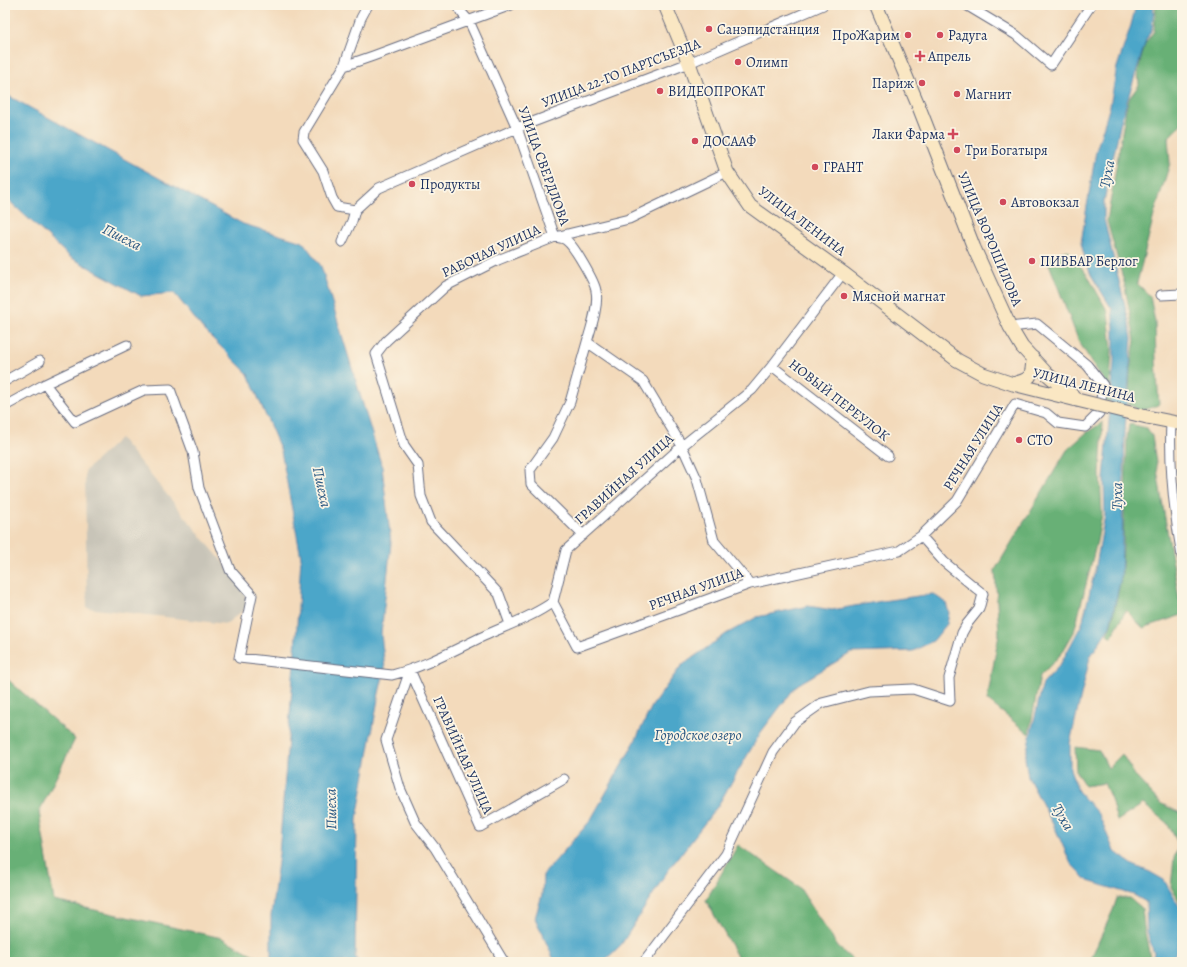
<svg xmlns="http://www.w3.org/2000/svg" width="1187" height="967" font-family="Alegreya,serif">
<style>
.industrial{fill:#c8c4b8}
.forest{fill:#68b076;stroke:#42706a}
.water{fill:#4ca6c9;stroke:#346a94}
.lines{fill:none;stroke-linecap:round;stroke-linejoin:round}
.minor-casing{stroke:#676b7f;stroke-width:11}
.secondary-casing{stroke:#676b7f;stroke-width:15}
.minor{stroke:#fff;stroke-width:9}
.secondary{stroke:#fae7c3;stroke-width:13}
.secondary-bridge-casing{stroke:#676b7f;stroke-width:15;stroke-linecap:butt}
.secondary-bridge{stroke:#fae7c3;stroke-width:13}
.poi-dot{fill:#d1495b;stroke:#fcf5e5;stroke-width:1.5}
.labels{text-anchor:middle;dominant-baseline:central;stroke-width:3.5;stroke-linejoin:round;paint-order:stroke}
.poi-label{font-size:14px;fill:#1b2f5e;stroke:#fcf5e5;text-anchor:start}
.street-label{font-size:14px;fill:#1b2f5e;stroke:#fcf5e5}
.water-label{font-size:15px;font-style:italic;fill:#2c5983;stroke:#fcf5e5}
</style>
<rect width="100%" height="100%" fill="#fcf5e5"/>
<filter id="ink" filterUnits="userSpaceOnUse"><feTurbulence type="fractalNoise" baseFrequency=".025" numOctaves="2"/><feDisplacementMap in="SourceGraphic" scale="8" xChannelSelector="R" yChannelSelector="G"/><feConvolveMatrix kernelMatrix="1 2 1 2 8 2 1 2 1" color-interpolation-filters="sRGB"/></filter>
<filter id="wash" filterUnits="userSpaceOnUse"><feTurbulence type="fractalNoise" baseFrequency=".012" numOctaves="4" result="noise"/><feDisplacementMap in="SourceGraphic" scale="16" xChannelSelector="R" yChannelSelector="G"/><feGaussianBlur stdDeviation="0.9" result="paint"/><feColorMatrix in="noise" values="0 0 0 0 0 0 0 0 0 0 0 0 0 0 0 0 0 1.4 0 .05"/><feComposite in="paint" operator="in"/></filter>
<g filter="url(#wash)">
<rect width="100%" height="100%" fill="#f3dabb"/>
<!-- industrial -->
<path class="industrial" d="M 120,438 L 255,601 L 226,624 L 87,608 L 85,471 Z"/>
<!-- forest -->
<path class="forest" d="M 1156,5 L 1182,5 L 1182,123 L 1168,138 L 1170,163 L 1154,215 L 1137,283 L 1150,296 L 1155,322 L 1156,360 L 1159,405 L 1140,411 L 1129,404 L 1130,370 L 1135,340 L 1124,282 L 1107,221 L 1126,109 L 1130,97 L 1139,85 L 1138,71 L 1145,44 L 1154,31 Z
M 1068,250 L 1088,276 L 1108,312 L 1112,349 L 1109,403 L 1105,400 L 1104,381 L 1079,342 L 1046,256 Z
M 1103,422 L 1100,474 L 1102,514 L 1097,541 L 1074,632 L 1062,653 L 1040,676 L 1029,734 L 987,700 L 999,634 L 995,570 L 1067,450 L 1086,433 Z
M 1129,424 L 1147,428 L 1152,436 L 1161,495 L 1182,615 L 1143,628 L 1126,610 L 1111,638 L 1107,634 L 1111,625 L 1122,573 L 1127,439 Z
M 5,677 L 75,739 L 39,812 L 54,901 L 222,938 L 267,962 L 5,962 Z
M 1075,747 L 1099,750 L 1108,768 L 1122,754 L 1136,777 L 1160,803 L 1182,814 L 1182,906 L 1171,887 L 1174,858 L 1179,845 L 1167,823 L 1143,804 L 1117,821 L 1111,799 L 1104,783 L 1085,786 L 1076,772 Z
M 738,845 L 799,887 L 838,947 L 855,962 L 740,962 L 706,900 Z
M 1117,898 L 1130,898 L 1142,908 L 1144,927 L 1150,957 L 1147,962 L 1093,962 L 1092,956 L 1113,910 Z"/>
<!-- water -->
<path class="water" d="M 1136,5 L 1154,5 L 1152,29 L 1146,40 L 1121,121 L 1104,201 L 1104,219 L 1129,322 L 1132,338 L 1125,430 L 1121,577 L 1110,626 L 1090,657 L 1070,743 L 1070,769 L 1078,791 L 1099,815 L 1114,851 L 1133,865 L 1150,872 L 1164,880 L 1182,911 L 1182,932 L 1177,950 L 1171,962 L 1151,962 L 1154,954 L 1147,931 L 1146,902 L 1134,895 L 1088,881 L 1071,864 L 1056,830 L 1028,777 L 1025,758 L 1043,683 L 1060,665 L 1082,624 L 1096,566 L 1105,515 L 1104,479 L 1114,363 L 1114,326 L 1112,309 L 1091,275 L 1086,262 L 1081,243 L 1096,151 L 1110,106 L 1117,67 L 1131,25 Z
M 5,94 L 243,224 L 303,242 L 321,266 L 382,467 L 391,543 L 381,634 L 385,668 L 379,693 L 357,819 L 355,956 L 358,962 L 271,962 L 271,916 L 279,854 L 297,625 L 301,557 L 281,451 L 248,374 L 204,330 L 174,293 L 141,296 L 70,257 L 5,197 Z
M 933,594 L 946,603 L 949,613 L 947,624 L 933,641 L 913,651 L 851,653 L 797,685 L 761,732 L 717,807 L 667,872 L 621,945 L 603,962 L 555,962 L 535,918 L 542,895 L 543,875 L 590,821 L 633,745 L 652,706 L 681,666 L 726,634 L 757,617 L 808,606 L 832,610 L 882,601 Z"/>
</g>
<g filter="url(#ink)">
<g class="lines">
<!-- minor casing -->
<g class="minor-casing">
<path id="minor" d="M 458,5 L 461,12 L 469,21 L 517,128 L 555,237 C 559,238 564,238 567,241 C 574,246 595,282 596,291 C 599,305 591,328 587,342 L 643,381 L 682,446 L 697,479 L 714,541 L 750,584
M 966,5 L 1016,35 L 1051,65 L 1091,5
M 344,66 L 373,56 L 511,5
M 355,210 L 337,207 L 332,198 L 323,171 L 303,139 L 304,132 L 344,66 L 361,18 L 368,5
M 342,242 L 352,221 L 355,210 L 379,188 L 517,128 L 689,63 L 823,5
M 1161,295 L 1182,294
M 772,366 L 888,456
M 5,381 L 40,361
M 45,384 L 75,422 L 144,390 L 170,389 L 193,452 L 199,488 L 230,570 L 252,595 L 239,658 L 392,675 C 424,667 454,650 484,636 C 508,625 532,617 553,602 L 566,550 L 682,446 L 752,390 L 772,366 L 843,273
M 5,406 L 45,384 L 127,345
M 1171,422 C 1169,466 1174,512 1182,556
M 583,535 L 531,484 L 530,470 L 553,438 L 570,402 L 587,342
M 553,602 L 577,647 L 750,584 L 899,551 L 921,536 L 957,501 L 1015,404 L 1046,413 L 1058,423 L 1085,427 L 1099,413 L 1103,385 L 1087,365 L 1037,324 L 1010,327
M 510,624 L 499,594 L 431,522 L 421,496 L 418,465 L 404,445 L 376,354 L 386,341 L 446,286 L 498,260 L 555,237 L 629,219 L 727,172
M 410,670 L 386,740 L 400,788 L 415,822 L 435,848 L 504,962
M 410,670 L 480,827 L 564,779
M 644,962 L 726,854 L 773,752 L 795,722 L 822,703 L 869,691 L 913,689 L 950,701 L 949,678 L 962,633 L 967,624 L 979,609 L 983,594 L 944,562 L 921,536"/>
</g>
<!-- secondary casing -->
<g class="secondary-casing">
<path id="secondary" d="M 665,5 L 689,63 L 727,172 L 750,206 L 843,273 L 957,360 L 983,374 L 1013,384 L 1077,400
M 876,5 L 919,107 L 974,248 L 1010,327 L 1022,347 L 1047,374 L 1074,397
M 1013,384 C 1031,379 1032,378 1033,358
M 1147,417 L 1182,424"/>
</g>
<!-- minor -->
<use href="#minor" class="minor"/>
<!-- secondary -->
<use href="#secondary" class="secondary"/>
<!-- secondary-bridge casing -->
<g class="secondary-bridge-casing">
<path id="secondary-bridge" d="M 1077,400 L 1147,417"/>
</g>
<!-- secondary-bridge -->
<use href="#secondary-bridge" class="secondary-bridge"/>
</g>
</g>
<!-- markers -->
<g class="poi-dot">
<circle cx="709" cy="29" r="4"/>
<circle cx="908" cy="35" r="4"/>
<circle cx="940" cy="35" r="4"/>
<path d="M918 50h4v4h4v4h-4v4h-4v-4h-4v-4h4z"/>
<circle cx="738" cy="62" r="4"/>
<circle cx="922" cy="83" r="4"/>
<circle cx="660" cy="91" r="4"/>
<circle cx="957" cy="94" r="4"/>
<path d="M951 128h4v4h4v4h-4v4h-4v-4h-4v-4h4z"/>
<circle cx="695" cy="141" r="4"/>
<circle cx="957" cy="150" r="4"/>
<circle cx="815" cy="167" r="4"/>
<circle cx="412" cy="184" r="4"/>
<circle cx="1003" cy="202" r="4"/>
<circle cx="1032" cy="261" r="4"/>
<circle cx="844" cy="296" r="4"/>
<circle cx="1019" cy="440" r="4"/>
</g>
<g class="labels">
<!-- poi labels -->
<g class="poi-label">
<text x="717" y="29">Санэпидстанция</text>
<text x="900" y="35" text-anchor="end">ПроЖарим</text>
<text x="948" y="35">Радуга</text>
<text x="928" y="56">Апрель</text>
<text x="746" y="62">Олимп</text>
<text x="914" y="83" text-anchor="end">Париж</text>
<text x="668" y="91">ВИДЕОПРОКАТ</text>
<text x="965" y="94">Магнит</text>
<text x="945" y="134" text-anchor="end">Лаки Фарма</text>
<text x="703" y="141">ДОСААФ</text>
<text x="965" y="150">Три Богатыря</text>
<text x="823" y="167">ГРАНТ</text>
<text x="420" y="184">Продукты</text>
<text x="1011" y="202">Автовокзал</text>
<text x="1040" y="261">ПИВБАР Берлог</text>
<text x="852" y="296">Мясной магнат</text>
<text x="1027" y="440">СТО</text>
</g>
<!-- street labels -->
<g class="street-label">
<text transform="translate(621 73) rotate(-21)">УЛИЦА 22-ГО ПАРТСЪЕЗДА</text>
<text transform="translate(544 166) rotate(70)">УЛИЦА СВЕРДЛОВА</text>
<text transform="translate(802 221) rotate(37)">УЛИЦА ЛЕНИНА</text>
<text transform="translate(990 239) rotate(67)">УЛИЦА ВОРОШИЛОВА</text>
<text transform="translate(491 251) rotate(-25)">РАБОЧАЯ УЛИЦА</text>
<text transform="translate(1084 385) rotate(14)">УЛИЦА ЛЕНИНА</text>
<text transform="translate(839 400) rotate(38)">НОВЫЙ ПЕРЕУЛОК</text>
<text transform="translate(973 447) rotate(-58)">РЕЧНАЯ УЛИЦА</text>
<text transform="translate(624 479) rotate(-42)">ГРАВИЙНАЯ УЛИЦА</text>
<text transform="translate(696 589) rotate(-20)">РЕЧНАЯ УЛИЦА</text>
<text transform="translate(463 755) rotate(66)">ГРАВИЙНАЯ УЛИЦА</text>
</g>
<!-- water labels -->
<g class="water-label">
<text transform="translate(1107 174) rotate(-79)">Туха</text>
<text transform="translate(122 237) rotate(27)">Пшеха</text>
<text transform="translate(322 487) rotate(78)">Пшеха</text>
<text transform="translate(1117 496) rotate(-89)">Туха</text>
<text x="698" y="735">Городское озеро</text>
<text transform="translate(331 809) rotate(-91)">Пшеха</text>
<text transform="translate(1063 817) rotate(60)">Туха</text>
</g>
</g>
<!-- margin -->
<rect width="1187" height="967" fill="none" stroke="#fcf5e5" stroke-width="20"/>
</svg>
